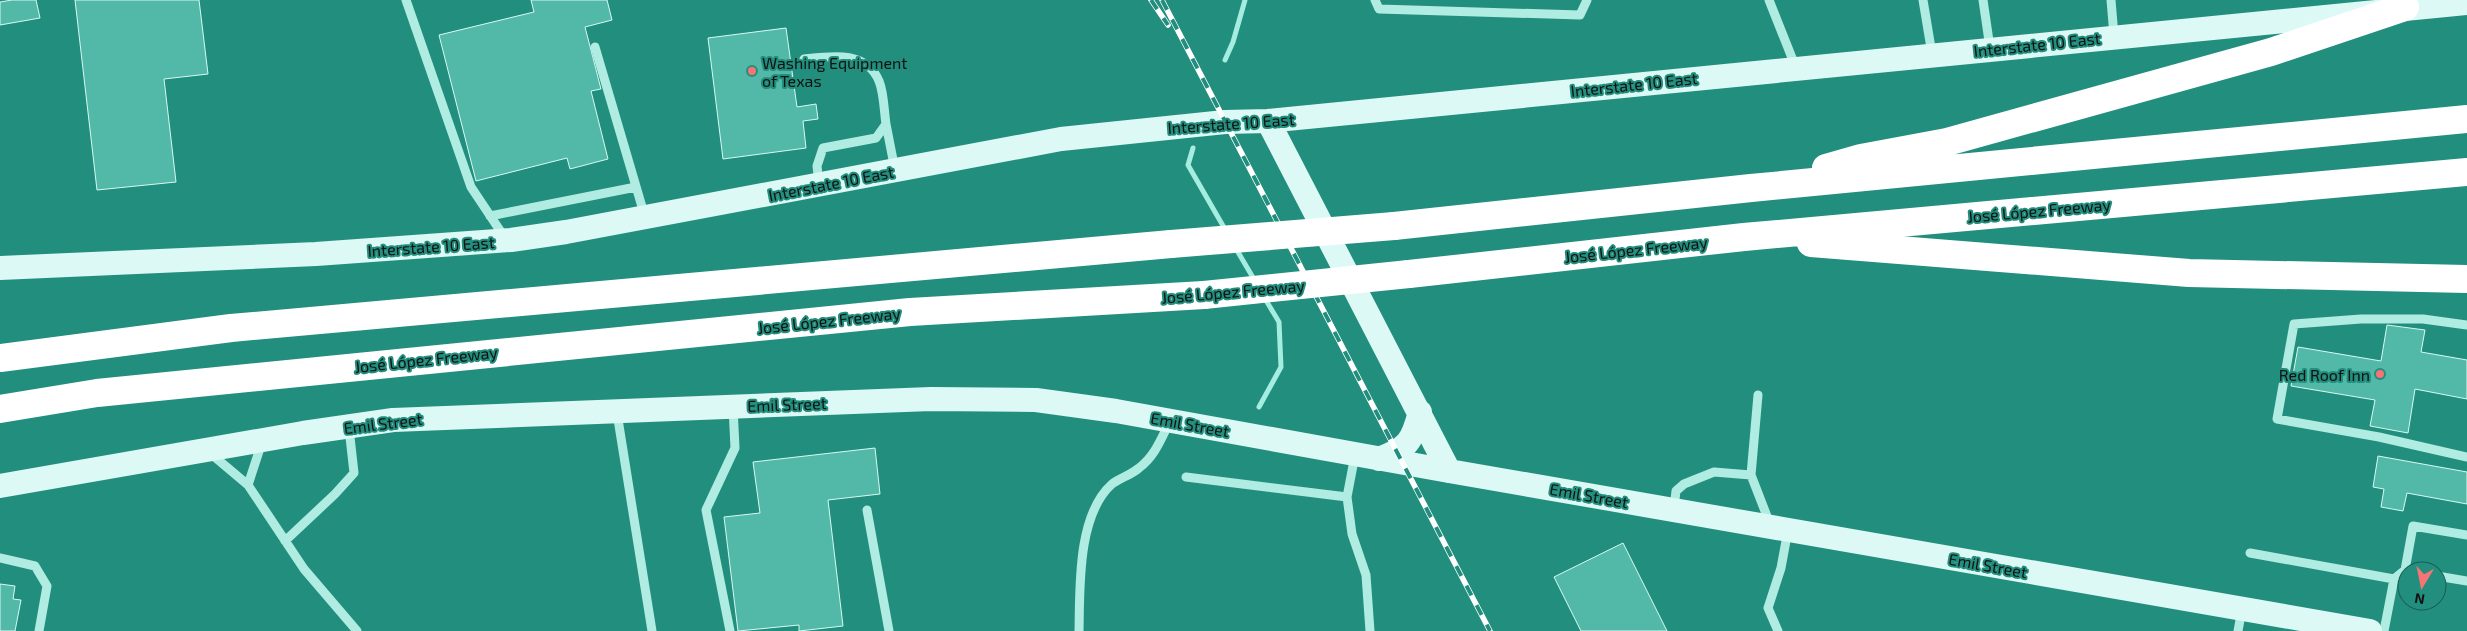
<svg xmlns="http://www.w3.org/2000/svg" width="2467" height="631" font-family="'Exo 2',sans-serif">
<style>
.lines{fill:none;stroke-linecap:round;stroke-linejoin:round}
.stream{stroke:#a5ede0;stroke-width:5}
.building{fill:#52b9a8;stroke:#d7f9f3}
.lane{stroke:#b1ece2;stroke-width:9}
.secondary{stroke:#ddf9f5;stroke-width:24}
.highway{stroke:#fff;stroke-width:28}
.rail-casing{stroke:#fff;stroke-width:5.5}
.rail{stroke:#228f7e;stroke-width:4;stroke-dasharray:11;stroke-linecap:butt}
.highway-bridge{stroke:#fff;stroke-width:28}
.poi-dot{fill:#f87374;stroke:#228f7e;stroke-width:2}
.labels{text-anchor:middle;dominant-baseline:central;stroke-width:4;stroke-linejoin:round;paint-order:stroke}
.street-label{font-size:16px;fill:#111;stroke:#228f7e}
.poi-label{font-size:16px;fill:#111;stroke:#228f7e;text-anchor:start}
</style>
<rect width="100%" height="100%" fill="#228f7e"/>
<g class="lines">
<!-- stream -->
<path class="stream" d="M 1225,60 L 1233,42 L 1245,0
M 1193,148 L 1188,165 L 1226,231
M 1235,247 L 1255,281
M 1259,407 L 1281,367 L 1279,322 L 1264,297"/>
</g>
<!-- building -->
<path class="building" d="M 12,0 L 36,0 L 40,18 L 0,25 L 0,2 Z
M 75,0 L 199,0 L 208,74 L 164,79 L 176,182 L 97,190 Z
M 531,0 L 607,0 L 612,20 L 585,27 L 601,89 L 591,91 L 608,159 L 570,169 L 567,158 L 476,181 L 439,35 L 534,12 Z
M 786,28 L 797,107 L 816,104 L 818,119 L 803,121 L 806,148 L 723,159 L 708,38 Z
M 2387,325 L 2425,330 L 2421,352 L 2467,360 L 2467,399 L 2415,389 L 2408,433 L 2370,426 L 2375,400 L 2291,386 L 2298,347 L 2381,361 Z
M 875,448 L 880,494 L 828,500 L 843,626 L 799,631 L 799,625 L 738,631 L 724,517 L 760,513 L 753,462 Z
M 2378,456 L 2467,472 L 2467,504 L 2407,493 L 2403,511 L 2381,507 L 2384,489 L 2373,487 Z
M 1623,543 L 1667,631 L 1581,631 L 1554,577 Z
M 0,584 L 15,586 L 13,599 L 21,600 L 15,631 L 0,631 Z"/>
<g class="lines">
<!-- lane -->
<path class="lane" d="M 406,0 L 471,187 L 505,238
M 1375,0 L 1379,9 L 1580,15 L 1587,0
M 1769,0 L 1796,68
M 1923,0 L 1932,54
M 1983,0 L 1990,48
M 2111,0 L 2114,36
M 595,47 L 645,217
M 804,59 C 831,56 866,50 879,81 C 884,93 884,111 886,124 L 876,138 L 823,148 L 817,166 L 819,184
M 886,124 L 895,170
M 490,216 L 636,187
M 2467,325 L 2423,319 L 2361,319 L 2294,324 L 2277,419 L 2379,437 L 2467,457
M 1758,395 L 1751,475 L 1770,524
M 617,413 L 652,631
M 210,453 L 248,485 L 262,442
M 1355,455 L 1347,497 L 1352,534 L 1366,575 L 1370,631
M 1186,477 L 1347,497
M 248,485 L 304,569 L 357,631
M 1674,508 L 1676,491 L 1684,484 L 1714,472 L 1751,475
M 867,510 L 889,631
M 285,541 L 335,494 L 354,473 L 349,428
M 2250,553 L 2394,579 L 2405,570
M 0,558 L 35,566 L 47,586 L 39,631
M 2410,571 L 2405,570 L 2413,526 L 2467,535
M 2437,576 L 2467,581
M 730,631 L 706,510 L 735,448 L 733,407
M 1079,631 C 1080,588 1077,515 1112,484 C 1120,478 1131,475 1139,468 C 1155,456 1161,439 1170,421
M 1778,631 L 1768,608 L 1781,568 L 1788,530
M 2238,631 L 2242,609
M 2384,631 L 2394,579"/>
<!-- secondary -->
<path class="secondary" d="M 1268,121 L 1449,471
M 0,268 L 316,254 L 511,240 L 566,232 L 1061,139 L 1225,122 L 1268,121 L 2467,3
M 1379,459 C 1408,448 1412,442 1420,412
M 0,486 L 303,433 L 393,420 L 931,399 L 1036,400 L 1116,411 L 1449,471 L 2370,631"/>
<!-- highway -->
<path class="highway" d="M 1826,168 L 1861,158 L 1947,142 L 2271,52 L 2405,7
M 1394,226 L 1751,188 L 2467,119
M 1811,243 L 2189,273 L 2467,279
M 1409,274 L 1744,237 L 2467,172
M 0,358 L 231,328 L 1171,244
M 0,409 L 97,393 L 910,312 L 1204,295"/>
<!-- rail casing -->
<g class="rail-casing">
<path id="rail" d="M 1151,0 L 1168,25
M 1162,0 L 1490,631"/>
</g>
<!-- rail -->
<use href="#rail" class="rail"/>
<!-- highway-bridge -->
<path class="highway-bridge" d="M 1171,244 L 1394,226
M 1204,295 L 1409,274"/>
</g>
<!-- markers -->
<g class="poi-dot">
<circle cx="752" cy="71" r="5"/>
<circle cx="2380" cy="374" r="5"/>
</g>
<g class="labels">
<!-- street labels -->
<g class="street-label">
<text transform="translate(2037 44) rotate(-6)">Interstate 10 East</text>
<text transform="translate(1634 84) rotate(-6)">Interstate 10 East</text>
<text transform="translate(1231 123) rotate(-4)">Interstate 10 East</text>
<text transform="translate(831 183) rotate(-11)">Interstate 10 East</text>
<text transform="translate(2039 210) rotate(-5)">José López Freeway</text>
<text transform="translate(431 246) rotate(-4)">Interstate 10 East</text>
<text transform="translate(1636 249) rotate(-6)">José López Freeway</text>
<text transform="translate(1233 291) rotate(-5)">José López Freeway</text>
<text transform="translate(829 320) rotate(-6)">José López Freeway</text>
<text transform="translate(426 359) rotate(-6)">José López Freeway</text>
<text transform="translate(787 404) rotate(-2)">Emil Street</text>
<text transform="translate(383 423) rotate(-7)">Emil Street</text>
<text transform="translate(1190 424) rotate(10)">Emil Street</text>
<text transform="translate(1589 495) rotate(10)">Emil Street</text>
<text transform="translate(1988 565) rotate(10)">Emil Street</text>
</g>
<!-- poi labels -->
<g class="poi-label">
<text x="762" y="62">Washing Equipment<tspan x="762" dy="18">of Texas</tspan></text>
<text x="2370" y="374" text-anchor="end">Red Roof Inn</text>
</g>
</g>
<!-- north arrow -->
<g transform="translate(2422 586) rotate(190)"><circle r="24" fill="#228f7e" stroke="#1b5d52"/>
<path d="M0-4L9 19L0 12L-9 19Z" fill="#f87374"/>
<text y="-8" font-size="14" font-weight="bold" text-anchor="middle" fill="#111111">N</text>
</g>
</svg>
